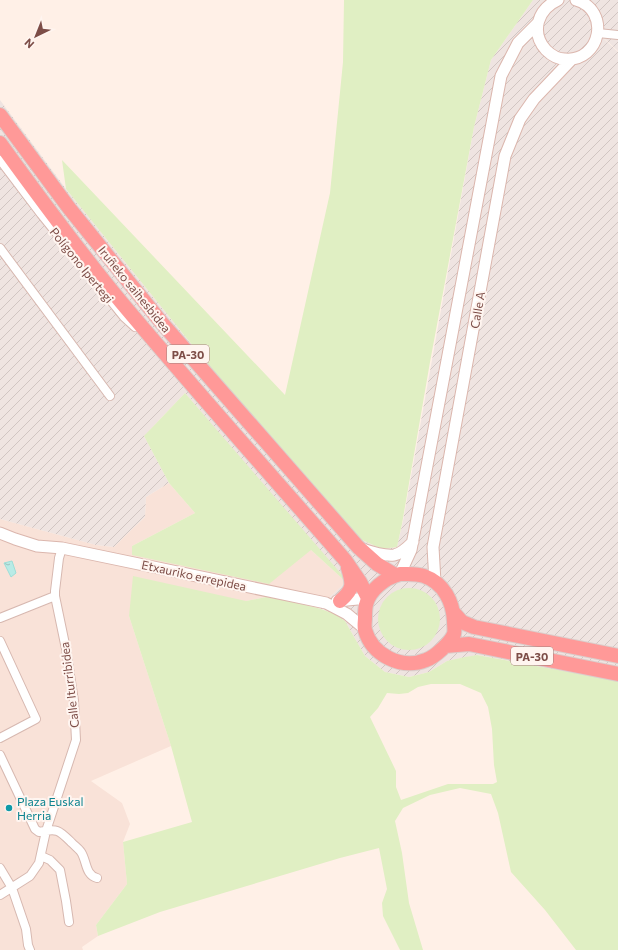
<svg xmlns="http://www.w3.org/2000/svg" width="618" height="950" font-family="Commissioner,sans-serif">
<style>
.residential{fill:#f9e2d8}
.industrial{fill:url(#industrial-furrows)}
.grass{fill:#e0efc3;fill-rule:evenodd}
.water{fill:url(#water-ripples);stroke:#9ddfd8}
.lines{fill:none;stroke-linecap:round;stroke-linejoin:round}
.street-casing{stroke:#d7b8b0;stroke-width:10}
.secondary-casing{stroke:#dbb6ad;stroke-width:13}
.highway-casing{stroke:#dbcdcb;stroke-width:16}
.street{stroke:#fff;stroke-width:8}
.secondary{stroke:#fff;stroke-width:11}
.highway{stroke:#ff9998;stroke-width:14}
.culture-dot{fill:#0f9aa8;stroke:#fff5f0;stroke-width:1.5}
.labels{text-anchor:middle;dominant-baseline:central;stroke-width:4;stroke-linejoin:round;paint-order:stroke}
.shield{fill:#fff5f0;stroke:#a47f7a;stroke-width:1}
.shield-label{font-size:11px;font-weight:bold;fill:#7d4d47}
.street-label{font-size:12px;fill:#7d4d47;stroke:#fff5f0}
.culture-label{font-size:12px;fill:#0d838f;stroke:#fff5f0;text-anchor:start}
</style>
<defs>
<pattern id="industrial-furrows" width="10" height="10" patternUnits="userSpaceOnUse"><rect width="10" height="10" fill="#efe4e1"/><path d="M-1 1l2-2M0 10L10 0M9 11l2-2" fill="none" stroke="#d1c5c2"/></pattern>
<pattern id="water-ripples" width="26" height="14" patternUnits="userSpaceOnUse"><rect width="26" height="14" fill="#b9ebe6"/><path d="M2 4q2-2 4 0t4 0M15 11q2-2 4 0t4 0" fill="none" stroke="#9cc1bc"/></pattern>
</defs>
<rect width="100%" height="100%" fill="#fff0e7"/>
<!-- residential -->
<path class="residential" d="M 169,483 L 195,513 L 132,546 L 311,550 L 346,582 L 318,608 L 285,600 L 266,597 L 246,601 L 129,616 L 171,746 L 91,781 L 122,803 L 130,824 L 123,842 L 127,884 L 96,925 L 98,936 L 82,947 L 83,950 L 0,950 L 0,519 L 96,545 L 114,547 L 128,533 L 145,517 L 146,497 Z"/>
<!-- industrial -->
<path class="industrial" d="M 533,0 L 618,0 L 618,51 L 573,10 L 618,52 L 618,681 L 477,655 L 447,661 L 429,672 L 409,677 L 385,672 L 365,656 L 345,621 L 335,614 L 318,608 L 346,582 L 185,393 L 144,436 L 169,483 L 146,497 L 145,517 L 128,533 L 114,547 L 96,545 L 0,519 L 0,100 L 66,189 L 210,367 L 360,539 L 382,549 L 397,547 L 403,521 L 474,127 L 491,60 Z"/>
<!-- grass -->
<path class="grass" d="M 344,0 L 533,0 L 491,60 L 474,127 L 430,362 L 402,524 L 397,547 L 382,549 L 360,539 L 210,367 L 66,189 L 62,160 L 285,395 L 330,193 L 343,62 Z
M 185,393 L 343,576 L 346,582 L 311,550 L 269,584 L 132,555 L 132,546 L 195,513 L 169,483 L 144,436 Z
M 133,576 L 246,601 L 266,597 L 285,600 L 318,608 L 335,614 L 345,621 L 365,656 L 385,672 L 409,677 L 429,672 L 447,661 L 465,657 L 477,655 L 618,681 L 618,950 L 576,950 L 545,910 L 511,872 L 498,813 L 491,794 L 460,788 L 430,795 L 403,808 L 395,821 L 402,853 L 409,903 L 423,950 L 400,950 L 383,916 L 382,903 L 387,889 L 379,848 L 340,858 L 160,912 L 98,936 L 96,925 L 127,884 L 123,842 L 192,822 L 171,746 L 129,616 ZM 431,684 L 460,684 L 481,693 L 488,707 L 492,729 L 494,765 L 497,782 L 493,784 L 448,784 L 401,800 L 396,787 L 396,771 L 370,717 L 378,708 L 387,693 L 399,694 L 408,693 L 418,687 Z
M378 619a31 31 0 1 1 62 0a31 31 0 1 1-62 0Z"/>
<!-- water -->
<path class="water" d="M 12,561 L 16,573 L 11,577 L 4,563 Z"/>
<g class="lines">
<!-- street casing -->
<g class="street-casing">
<path id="street" d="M 598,33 L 618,35
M 0,160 L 41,214 L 124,317 L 135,327
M 0,248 L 110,396
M 0,618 L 55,596
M 0,641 L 36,719 L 0,738
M 0,755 L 35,829 L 39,832 C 58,828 59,830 72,843 C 75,846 79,849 81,852 C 87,861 85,875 97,878
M 41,856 L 50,860 L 60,870 L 66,901 L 69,922
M 0,868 L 12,888 L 26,929 L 28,945 L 30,950
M 0,895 L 30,876 L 39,863 L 46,831 L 76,740 L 74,701 L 66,649 L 55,596 L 55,591 L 59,558 L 62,548"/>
</g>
<!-- secondary casing -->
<g class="secondary-casing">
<path id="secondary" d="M 558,0 C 538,9 530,32 546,50 C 551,55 558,59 565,59 C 601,62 611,10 576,0
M 0,533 L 15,539 L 37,546 L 62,548 L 326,603 L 347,614 L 365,629
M 362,549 C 371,552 385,556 394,555 C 401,554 408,547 413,542
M 400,574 L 411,550 L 501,76 L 518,43 L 538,23
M 435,582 L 433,547 L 505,156 L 520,119 L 534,99 L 572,59
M 337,601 L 368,598"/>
</g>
<!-- highway casing -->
<g class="highway-casing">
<path id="highway" d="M 0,115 L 69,208 L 161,322 L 358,547 L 377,564 L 395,575
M 0,143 C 39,197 79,251 121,302 C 194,389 270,474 345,560 L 360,582 L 368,598
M 400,574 C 408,574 416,573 424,576 C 444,583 453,602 454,621 C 454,625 455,630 454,634 C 450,643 435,657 426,660 C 401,670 372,655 365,630 C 364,626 365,621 365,618 C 365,614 365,609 366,605 C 369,590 385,578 400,574 Z
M 340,601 C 354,589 353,584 348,568
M 454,613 L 462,622 L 474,627 L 618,656
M 445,646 L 469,644 L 618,674"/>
</g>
<!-- street -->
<use href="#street" class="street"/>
<!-- secondary -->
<use href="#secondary" class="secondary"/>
<!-- highway -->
<use href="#highway" class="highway"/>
</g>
<!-- markers -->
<circle class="culture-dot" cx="9" cy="808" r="4"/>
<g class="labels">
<!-- shield labels -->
<g class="shield">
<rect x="167" y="345" width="42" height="18" rx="3"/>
<rect x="511" y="647" width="42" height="18" rx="3"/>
</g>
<g class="shield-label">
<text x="188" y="354">PA-30</text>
<text x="532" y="656">PA-30</text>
</g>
<!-- street labels -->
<g class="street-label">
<text transform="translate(82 265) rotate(51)">Polígono Ipertegi</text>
<text transform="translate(135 289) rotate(51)">Iruñeko saihesbidea</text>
<text transform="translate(477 310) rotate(-80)">Calle A</text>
<text transform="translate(194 575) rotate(12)">Etxauriko errepidea</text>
<text transform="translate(69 685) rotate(-97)">Calle Iturribidea</text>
</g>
<!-- culture labels -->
<g class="culture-label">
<text x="17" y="801">Plaza Euskal<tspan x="17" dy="14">Herria</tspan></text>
</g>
</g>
<!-- north arrow -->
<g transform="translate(36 36) rotate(223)" stroke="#fff5f0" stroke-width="3" paint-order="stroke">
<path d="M0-3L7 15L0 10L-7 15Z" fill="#7d4d47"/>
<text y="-6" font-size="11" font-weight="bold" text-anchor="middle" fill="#7d4d47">N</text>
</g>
</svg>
